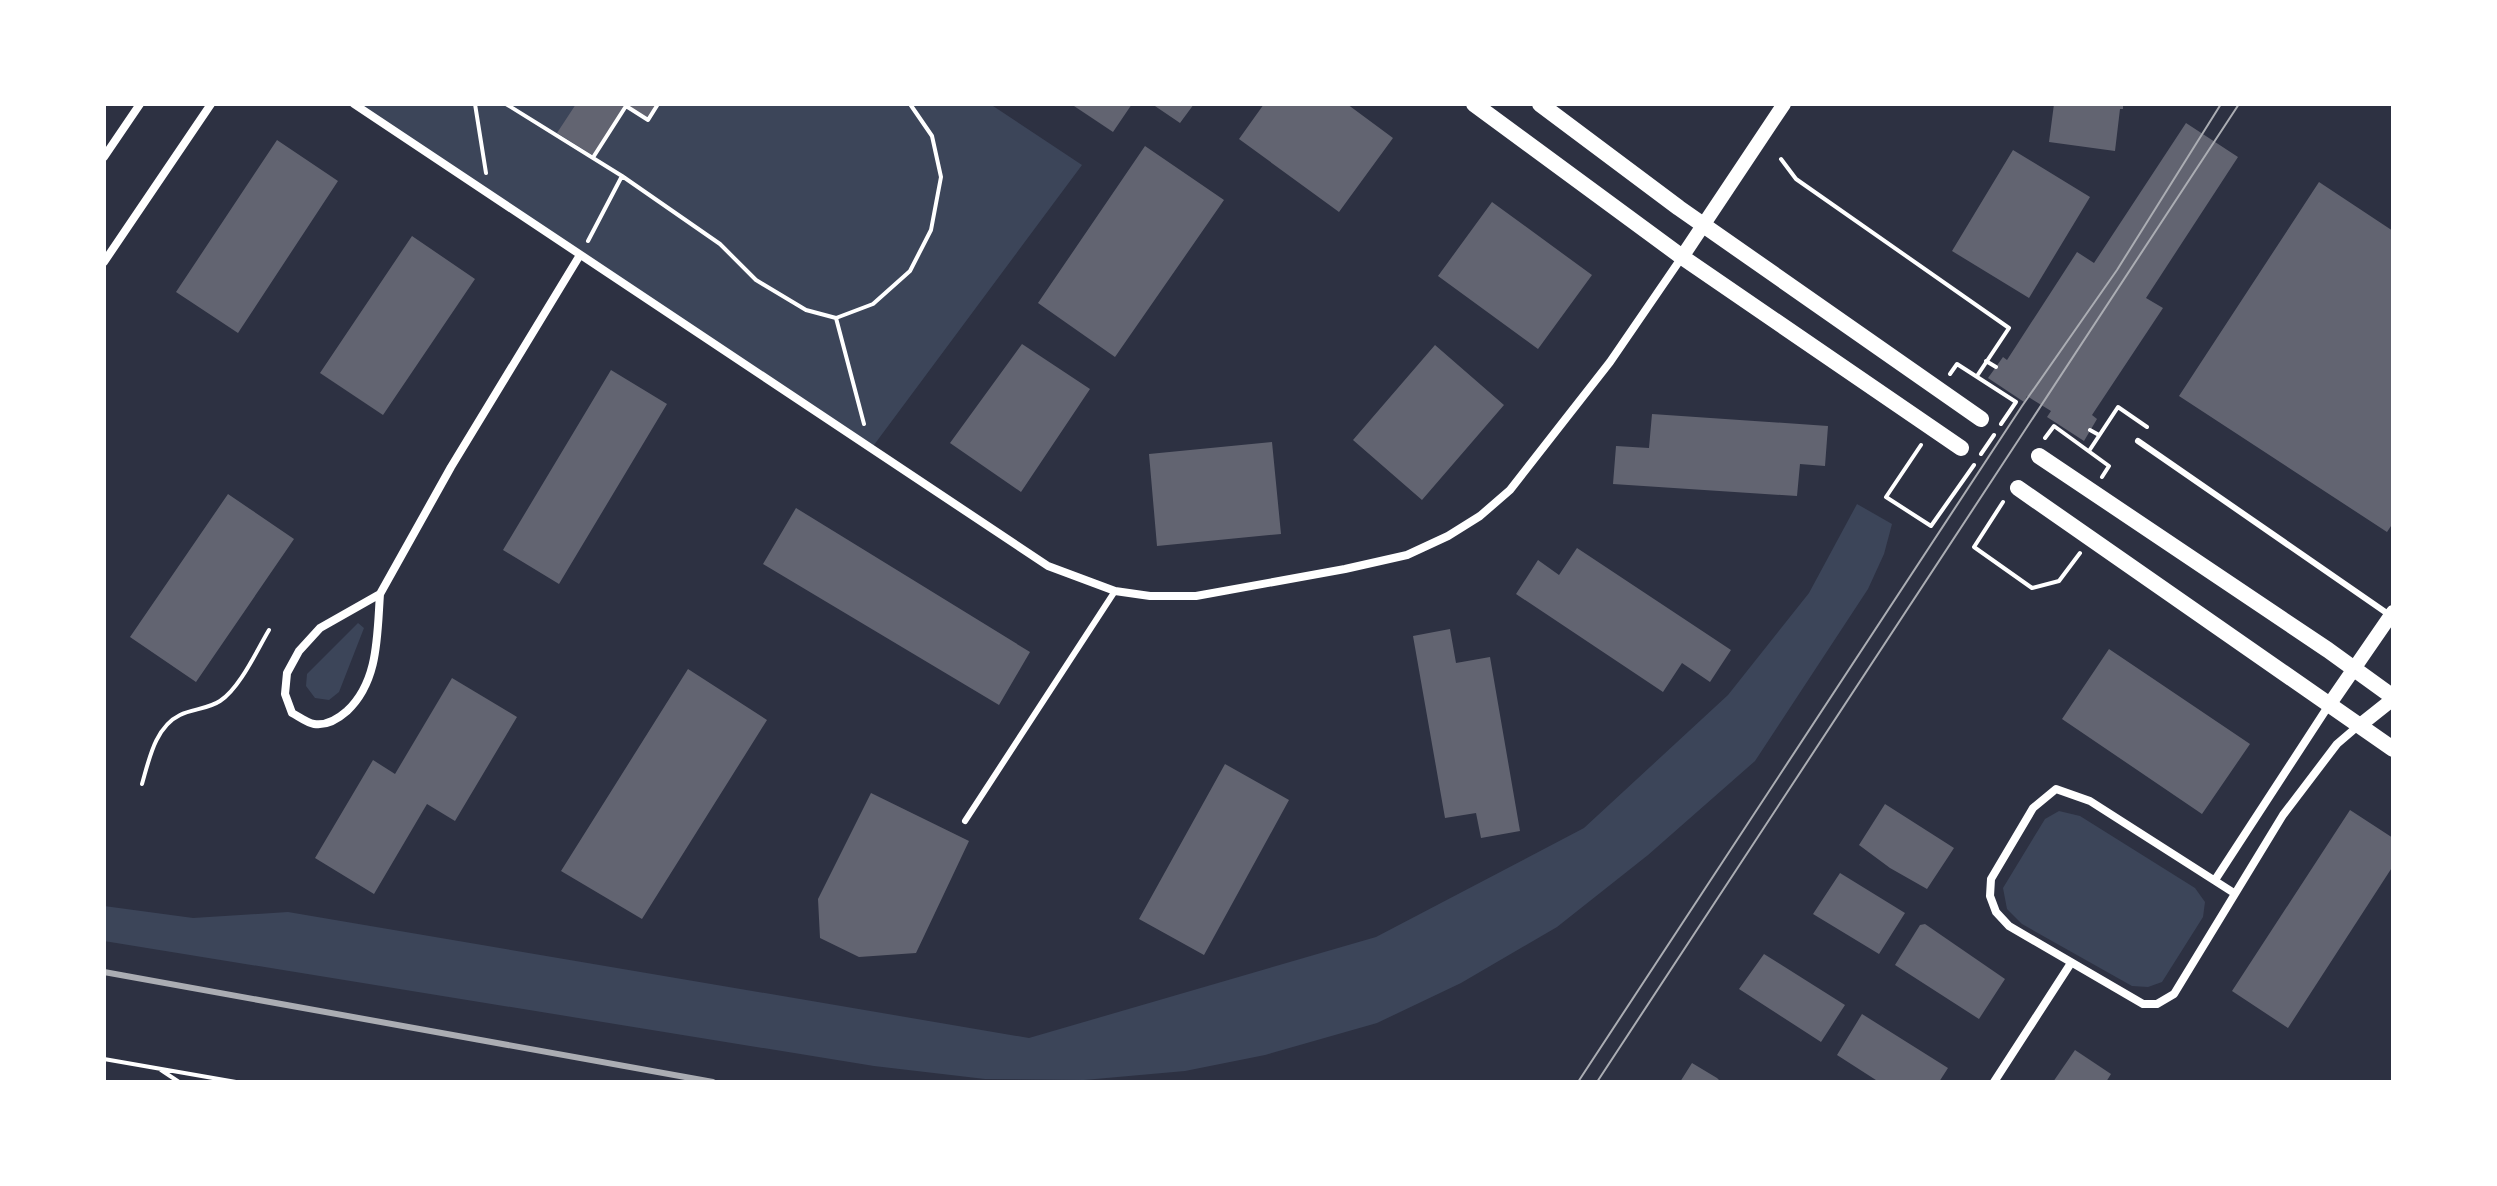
<svg xmlns="http://www.w3.org/2000/svg" width="2497" height="1186" font-family="'Exo 2',sans-serif">
<style>
.green{fill:#3c4559}
.building{fill:#626471}
.lines{fill:none;stroke-linecap:round;stroke-linejoin:round}
.path{stroke:#fff;stroke-width:4}
.service{stroke:#fff;stroke-width:6}
.minor{stroke:#fff;stroke-width:8}
.tertiary{stroke:#fff;stroke-width:14}
.secondary{stroke:#fff;stroke-width:16}
.tram{stroke:#abadb3;stroke-width:2}
.rail{stroke:#abadb3;stroke-width:6}
</style>
<rect width="100%" height="100%" fill="#2d3142"/>
<!-- green -->
<path class="green" d="M 354,104 L 990,104 L 1082,165 L 871,449 Z
M 1857,504 L 1892,524 L 1884,554 L 1868,589 L 1755,761 L 1648,855 L 1557,927 L 1461,983 L 1377,1023 L 1265,1055 L 1185,1071 L 1084,1080 L 985,1079 L 874,1066 L 104,941 L 104,906 L 193,918 L 288,912 L 1029,1038 L 1376,937 L 1584,828 L 1728,695 L 1809,593 Z
M 358,623 L 364,628 L 339,692 L 329,700 L 315,698 L 306,686 L 307,674 Z
M 2059,811 L 2080,816 L 2195,888 L 2205,902 L 2203,917 L 2162,982 L 2148,987 L 2132,986 L 2022,924 L 2007,909 L 2003,888 L 2045,819 Z"/>
<!-- building -->
<path class="building" d="M 576,104 L 658,104 L 648,120 L 626,106 L 594,156 L 557,133 Z
M 1075,104 L 1132,104 L 1113,132 L 1074,106 Z
M 1152,104 L 1194,104 L 1180,123 Z
M 1264,104 L 1347,104 L 1393,138 L 1339,212 L 1239,139 Z
M 2054,104 L 2123,105 L 2123,109 L 2120,109 L 2115,151 L 2049,142 Z
M 2186,123 L 2238,157 L 2146,298 L 2163,308 L 2092,415 L 2097,419 L 2084,441 L 2047,417 L 2051,411 L 2027,396 L 2024,402 L 1988,378 L 2003,357 L 2007,360 L 2077,252 L 2094,263 Z
M 277,140 L 338,181 L 238,333 L 176,292 Z
M 1145,146 L 1224,200 L 1115,357 L 1038,303 Z
M 2013,150 L 2090,197 L 2029,298 L 1952,251 Z
M 2319,182 L 2393,231 L 2393,523 L 2387,532 L 2179,396 Z
M 1492,202 L 1592,275 L 1538,349 L 1438,276 Z
M 412,236 L 475,279 L 383,415 L 320,373 Z
M 1022,344 L 1090,389 L 1021,492 L 950,443 Z
M 1435,345 L 1504,405 L 1422,500 L 1353,440 Z
M 611,370 L 667,404 L 559,584 L 503,550 Z
M 1652,414 L 1828,426 L 1825,466 L 1800,464 L 1797,496 L 1613,484 L 1616,446 L 1649,448 Z
M 1272,442 L 1281,534 L 1157,546 L 1149,454 Z
M 228,494 L 294,539 L 196,682 L 130,637 Z
M 796,508 L 1030,652 L 999,705 L 763,564 Z
M 1577,548 L 1731,650 L 1710,682 L 1682,663 L 1663,692 L 1516,594 L 1538,560 L 1559,575 Z
M 1450,629 L 1456,663 L 1490,657 L 1520,831 L 1481,838 L 1476,813 L 1445,818 L 1413,636 Z
M 2109,649 L 2250,744 L 2202,814 L 2062,719 Z
M 688,669 L 767,720 L 642,919 L 561,871 Z
M 452,678 L 517,717 L 455,821 L 427,804 L 374,894 L 315,858 L 373,760 L 395,774 Z
M 1225,764 L 1289,800 L 1204,955 L 1139,919 Z
M 871,793 L 969,841 L 916,953 L 859,957 L 820,938 L 818,899 Z
M 1885,804 L 1954,848 L 1927,889 L 1890,868 L 1859,845 Z
M 2350,810 L 2393,838 L 2393,866 L 2288,1028 L 2232,991 Z
M 1840,873 L 1905,913 L 1879,954 L 1813,914 Z
M 1925,924 L 2005,979 L 1979,1019 L 1895,965 L 1920,925 Z
M 1764,954 L 1845,1005 L 1821,1042 L 1739,989 Z
M 1862,1014 L 1948,1068 L 1939,1082 L 1879,1082 L 1837,1055 Z
M 2075,1050 L 2111,1074 L 2106,1082 L 2053,1082 Z
M 1692,1063 L 1717,1078 L 1721,1082 L 1680,1082 Z"/>
<g class="lines">
<!-- path -->
<path class="path" d="M 475,104 L 486,173
M 506,104 L 622,176 L 720,244 L 756,280 L 806,310 L 836,318 L 873,304 L 910,271 L 931,230 L 941,177 L 932,136 L 910,104
M 594,156 L 626,106 L 648,120 L 658,104
M 1781,159 L 1796,179 L 2009,328 L 1977,376
M 588,241 L 622,176
M 836,318 L 864,424
M 1986,361 L 1996,367
M 1950,374 L 1957,364 L 2016,402 L 2001,424
M 2090,430 L 2099,435
M 2045,438 L 2054,426 L 2109,466 L 2102,477
M 1921,445 L 1886,497 L 1931,526 L 1974,465
M 2089,451 L 2118,407 L 2147,427
M 1981,454 L 1994,435
M 2003,502 L 1974,547 L 2032,588 L 2059,581 L 2080,553
M 142,784 C 149,760 155,727 180,715 C 192,709 208,709 220,701 C 240,688 257,650 269,630
M 104,1059 L 236,1082
M 161,1070 L 179,1082"/>
<!-- service -->
<path class="service" d="M 2138,441 L 2391,616
M 965,821 L 1115,591"/>
<!-- minor -->
<path class="minor" d="M 354,104 L 1048,566 L 1115,591 L 1150,596 L 1196,596 L 1345,569 L 1407,555 L 1448,536 L 1480,516 L 1510,490 L 1610,362 L 1682,257
M 104,157 L 140,104
M 104,262 L 211,104
M 380,594 C 377,635 379,681 347,711 C 338,719 327,726 314,724 C 307,723 298,716 292,713 L 285,694 L 287,673 L 299,651 L 320,628 L 380,594 L 451,467 L 580,255
M 2215,880 L 2329,705
M 2234,893 L 2090,801 L 2056,789 L 2033,808 L 1991,879 L 1990,896 L 1996,912 L 2009,926 L 2143,1004 L 2157,1004 L 2174,994 L 2283,815 L 2337,744 L 2358,726
M 1994,1082 L 2071,963"/>
<!-- tertiary -->
<path class="tertiary" d="M 1682,257 L 1784,104
M 2329,705 L 2393,612
M 2359,726 L 2393,699"/>
<!-- secondary -->
<path class="secondary" d="M 1474,104 L 1682,257 L 1961,448
M 1540,104 L 1679,208 L 1981,419
M 2039,456 L 2328,650 L 2393,697
M 2018,488 L 2393,749"/>
<!-- tram -->
<path class="tram" d="M 1578,1082 L 2022,406 L 2117,270 L 2221,104
M 1597,1082 L 2239,104"/>
<!-- rail -->
<path class="rail" d="M 104,972 L 713,1082"/>
</g>
<!-- border -->
<rect width="2497" height="1186" fill="none" stroke="#ffffff" stroke-width="212"/>
</svg>
